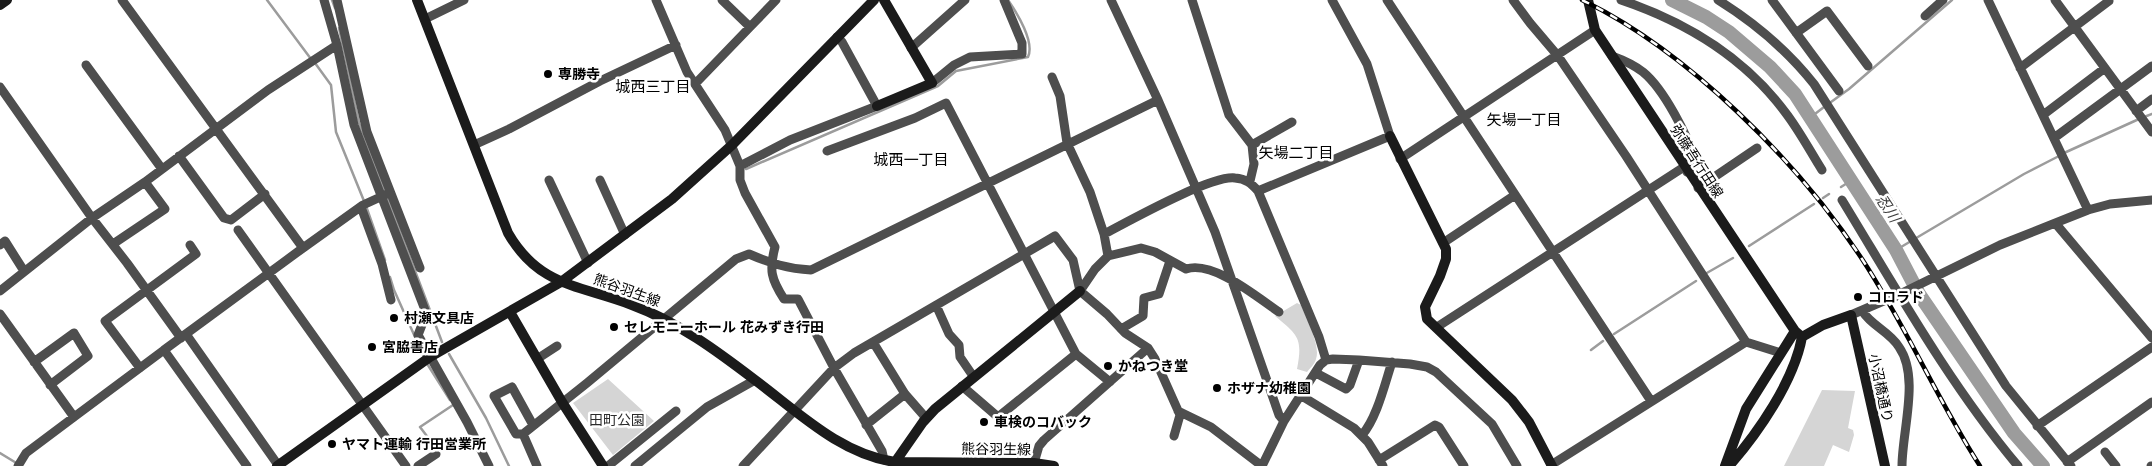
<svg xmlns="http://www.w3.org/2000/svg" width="2152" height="466" font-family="Quicksand,'Noto Sans JP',sans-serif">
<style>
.green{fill:#d5d5d5}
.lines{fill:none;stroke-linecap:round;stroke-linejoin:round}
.stream{stroke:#9c9c9c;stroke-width:2.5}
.river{stroke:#9c9c9c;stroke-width:14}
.street{stroke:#4e4e4e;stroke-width:9}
.secondary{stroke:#1b1b1b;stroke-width:10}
.rail-casing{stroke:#000;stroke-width:4.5}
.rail{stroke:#fff;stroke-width:2.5;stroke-dasharray:8;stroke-linecap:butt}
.poi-dot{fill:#000;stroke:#fff;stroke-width:2}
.labels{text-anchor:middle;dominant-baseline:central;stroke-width:5;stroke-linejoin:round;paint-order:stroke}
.poi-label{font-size:14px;font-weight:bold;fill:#000;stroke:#fff;text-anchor:start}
.street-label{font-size:14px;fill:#000;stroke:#fff}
.park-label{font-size:14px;fill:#2c2c2c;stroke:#fff}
.neighbourhood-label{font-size:15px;fill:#000;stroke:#fff}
.water-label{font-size:15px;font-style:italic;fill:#3d3d3d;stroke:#fff}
</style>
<rect width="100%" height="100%" fill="#fff"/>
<!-- green -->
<path class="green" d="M 1297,303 L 1301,305 C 1306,318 1321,346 1316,359 C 1315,364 1310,368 1307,372 L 1297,369 C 1303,338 1298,335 1275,316 Z
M 608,379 L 654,421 L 613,455 L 573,403 Z
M 1822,390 L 1855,391 L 1848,428 L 1853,430 L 1854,435 L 1849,452 L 1833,445 L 1824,466 L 1784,466 Z"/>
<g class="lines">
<!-- stream -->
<path class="stream" d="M 267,0 L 311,59
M 332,0 L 335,8
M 339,28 L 359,123 L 442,342
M 315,63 L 331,85 L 336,132 L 364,201
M 1831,102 L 1849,89 L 1952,0
M 1811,117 L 1824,107
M 2144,117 L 2152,114
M 2064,153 L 2139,119
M 746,169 L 938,86 L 956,71 L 1028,57 C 1035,42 1017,13 1008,0
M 1841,187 L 1852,180
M 1823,198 L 1829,194
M 366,206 L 385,260
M 1749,246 L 1814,204
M 1896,250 L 2024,174 L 2059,156
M 1705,274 L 1733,258
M 390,277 L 394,290 L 424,357
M 1614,334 L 1696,281
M 1591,350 L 1603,341
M 449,354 L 486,418 L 509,466
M 426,362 L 450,400
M 439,452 L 420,427 L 453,405
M 0,453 L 18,464"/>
<!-- river -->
<path class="river" d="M 1672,0 L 1706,17 L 1729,32 L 1770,67 L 1795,94 L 1896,250 L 1919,294 L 2014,433 L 2043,466"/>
<!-- street -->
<path class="street" d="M 122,0 L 303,248 L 164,350 L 247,466
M 324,0 L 337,45 L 354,125 L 425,310 L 425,317 L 418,335 L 467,422 L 489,466
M 337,0 L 367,132 L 420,268
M 656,0 L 687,72 L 725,130 L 740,166 L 740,180 L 745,193 L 775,247 C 769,270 771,279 784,299 L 798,299 L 834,368 L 882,451 L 884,460
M 1111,0 L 1158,100
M 1192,0 L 1229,115 L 1252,145 L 1254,164 L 1250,181
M 1387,0 L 1651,401
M 1513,0 L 1530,23 L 1558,56 L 1626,156 L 1746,342
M 1621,0 C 1686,22 1744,57 1785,112 C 1799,130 1810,151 1822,170
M 1718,0 C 1755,23 1787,50 1814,84 L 2006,386 L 2071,466
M 1772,0 L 1839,91
M 1988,0 L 2088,210
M 2055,0 L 2152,132
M 1925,16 L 1943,0
M 425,19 L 464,0
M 750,27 L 776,0
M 1796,33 L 1827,11 L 1868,66
M 911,48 L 965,0
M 1612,56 C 1623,60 1634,65 1643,72 C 1665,90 1687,136 1697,162 L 1687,172
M 86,65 L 162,169
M 2020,68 L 2109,1
M 1052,77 L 1060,96 L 1067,143 L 1090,192 L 1104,234
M 932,83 L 954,65 L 970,57 L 1022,54 L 1022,43 L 1004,0
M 695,84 L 750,27 L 722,0
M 0,87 L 92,218 L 127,263 L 181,338
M 2136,111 L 2152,99
M 2043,115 L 2105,68
M 2054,138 L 2152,66
M 474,145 L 509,129 L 600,81 L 676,45
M 1252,145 L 1292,122
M 827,151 L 915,118 L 946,103 L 1076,354 L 1110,382
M 179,156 L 224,218 L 231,220 L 265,194
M 1400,159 L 1595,30
M 740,166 L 790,140 L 877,106 L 842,42 L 837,37
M 549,180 L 588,263
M 600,180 L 625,235
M 1698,188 L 1757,148
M 1258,191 L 1390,136 L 1367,64 L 1332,0
M 1842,200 C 1897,290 1950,385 2018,466
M 361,207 L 382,264 L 391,300
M 2056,224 L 2152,338
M 238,230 L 406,466
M 1443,243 L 1515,195
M 113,244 L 165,209 L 145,182
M 0,245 L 5,241 L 24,271
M 303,248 L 363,205 L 387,194
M 1108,256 L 1141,248 L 1155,252 L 1186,269 C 1213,260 1257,297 1279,312
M 0,291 L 92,218 L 145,182 L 268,90 L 337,45
M 936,305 L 949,334 L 959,345 L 960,357 L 973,376
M 1863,312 C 1872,326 1890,332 1899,347 C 1920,377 1902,431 1902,466
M 0,314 L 74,417 L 164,350
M 1851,315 L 1902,293 L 2000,245 L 2088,210 L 2110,204 L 2152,200
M 1437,327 L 1684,167
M 1121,329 L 1143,316 L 1144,298 L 1159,294 L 1170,261
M 186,334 L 278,465
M 873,342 L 905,394 L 926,418
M 537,359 L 557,346
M 34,362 L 74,333 L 88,356 L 50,385
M 140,368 L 105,321 L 196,254 L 190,245
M 1316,373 L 1346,389 L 1350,385 L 1359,360
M 962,386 L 998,417 L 1076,354
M 1300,395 L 1354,428 L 1368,442 L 1383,466
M 1178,411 L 1211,427 L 1262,466
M 866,425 L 905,394
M 2037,426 L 2152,347
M 523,434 L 516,434 L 494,396 L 512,387 L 533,425
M 1362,435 C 1377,418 1385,383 1392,362
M 1174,436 L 1180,415 L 1155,359 L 1148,348 L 1125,333 L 1107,314 L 1080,291 L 1095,269 L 1108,256 L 1104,234 C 1129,221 1211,175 1235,178 C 1246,179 1251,183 1258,191 L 1319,337 L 1326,360
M 2105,452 L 2116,466
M 1379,460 L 1435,425 L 1439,427 L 1464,466
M 2067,462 L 2152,402
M 1034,463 L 1039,446 L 1044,440 L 1148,348
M 1551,465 L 1746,342 L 1781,353
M 18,466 L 26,453 L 74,417
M 418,466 L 436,454
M 537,466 L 523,434 L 587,383 L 736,259 L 749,254 C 770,263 788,269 811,270 L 1158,100 L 1215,232 L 1279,415 L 1284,421
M 608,466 L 676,411
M 635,466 L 707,407 L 755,380
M 743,466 L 834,368 L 854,353 L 1055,236 L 1073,260 L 1080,291
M 1262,466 L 1284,421 L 1320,365 L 1326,360 L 1333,359 L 1359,360 L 1410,364 L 1427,367 L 1436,372 L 1492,424 L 1517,466
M 2151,466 L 2152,466"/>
<!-- secondary -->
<path class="secondary" d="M 417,0 L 508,233 C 539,287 580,285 632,305 C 678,322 717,351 755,380 C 798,412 840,454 895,462 L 1034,463 L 1054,466
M 1588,0 L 1595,30 L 1795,331 L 1802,337
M 0,5 L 7,0
M 877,106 L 932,83 L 884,0
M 1390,136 L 1446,249 L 1446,259 L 1440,276 L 1425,307 L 1427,319 L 1512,400 L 1529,422 L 1552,466
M 510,312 L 562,402 L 603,466
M 1802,337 L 1823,325 L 1851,315 L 1885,466
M 893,465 L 923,422 L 935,409 L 1080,291
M 277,466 L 430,357 L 561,282 L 672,199 L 732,145 L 874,0
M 1725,466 L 1746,409 L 1795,331
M 1729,466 C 1758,433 1794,381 1802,337"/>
<!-- rail casing -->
<g class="rail-casing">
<path id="rail" d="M 1582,0 C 1688,51 1798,162 1862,259 C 1906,326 1937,399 1980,466"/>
</g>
<!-- rail -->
<use href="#rail" class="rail"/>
</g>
<!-- markers -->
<g class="poi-dot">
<circle cx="548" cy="74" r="5"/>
<circle cx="1858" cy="297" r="5"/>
<circle cx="394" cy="318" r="5"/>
<circle cx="614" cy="327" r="5"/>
<circle cx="372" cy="347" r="5"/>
<circle cx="1108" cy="366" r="5"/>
<circle cx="1217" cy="388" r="5"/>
<circle cx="984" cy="422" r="5"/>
<circle cx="332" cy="444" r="5"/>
</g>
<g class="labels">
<!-- poi labels -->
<g class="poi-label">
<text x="558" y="74">専勝寺</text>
<text x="1868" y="297">コロラド</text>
<text x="404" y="318">村瀬文具店</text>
<text x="624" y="327">セレモニーホール 花みずき行田</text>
<text x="382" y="347">宮脇書店</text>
<text x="1118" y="366">かねつき堂</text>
<text x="1227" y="388">ホザナ幼稚園</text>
<text x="994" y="422">車検のコバック</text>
<text x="342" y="444">ヤマト運輸 行田営業所</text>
</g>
<!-- street labels -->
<g class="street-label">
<text transform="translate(1697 161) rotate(57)">弥藤吾行田線</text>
<text transform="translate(627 290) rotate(20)">熊谷羽生線</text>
<text transform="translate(1881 388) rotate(78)">小沼橋通り</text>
<text transform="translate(996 449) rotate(1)">熊谷羽生線</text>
</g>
<!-- park labels -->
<g class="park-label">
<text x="617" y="420">田町公園</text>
</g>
<!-- neighbourhood labels -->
<g class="neighbourhood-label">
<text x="653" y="86">城西三丁目</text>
<text x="1524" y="119">矢場一丁目</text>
<text x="1296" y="152">矢場二丁目</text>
<text x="911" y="159">城西一丁目</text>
</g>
<!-- water labels -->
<g class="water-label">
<text transform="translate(1888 208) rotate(57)">忍川</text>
</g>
</g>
</svg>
